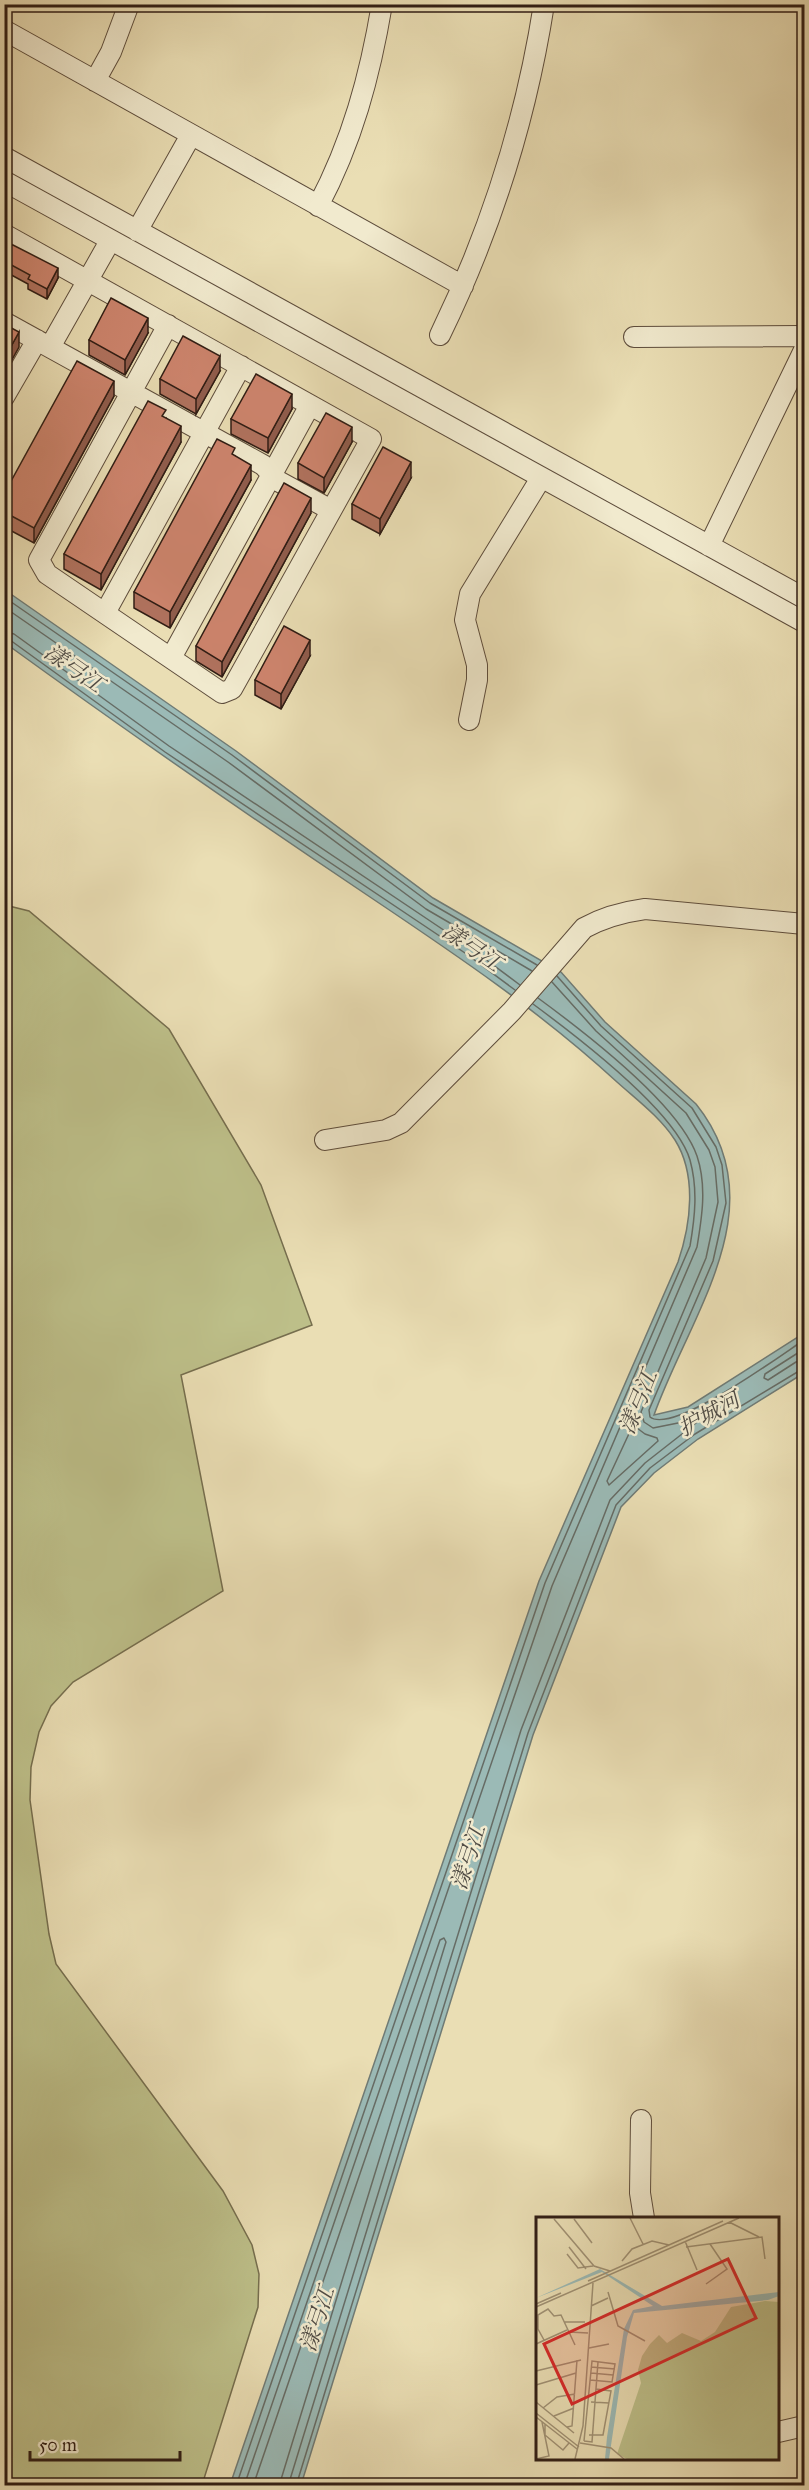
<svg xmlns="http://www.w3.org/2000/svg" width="809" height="2490" font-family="'IM FELL Great Primer','Noto Serif SC',serif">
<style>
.green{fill:#bdbf89;stroke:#766e4e;stroke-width:1.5}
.water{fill:#9bbab6;stroke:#707b75;stroke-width:1.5}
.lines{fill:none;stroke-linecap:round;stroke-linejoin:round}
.shore{stroke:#666c65;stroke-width:1.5}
.minor-casing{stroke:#5e4d3c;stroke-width:22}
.minor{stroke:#f1eace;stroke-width:20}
.wall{fill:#b0725e;stroke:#301d14;stroke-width:1.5}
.shaded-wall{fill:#905c4c;stroke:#301d14;stroke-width:1.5}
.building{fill:#cd846d;stroke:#301d14;stroke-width:1.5}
.labels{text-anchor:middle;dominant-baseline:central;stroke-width:5;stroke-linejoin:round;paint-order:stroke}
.water-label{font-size:22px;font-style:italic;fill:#504c45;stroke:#f1eace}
.inset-road{fill:none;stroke:#a09174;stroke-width:1.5}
.view{fill:#d62828;fill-opacity:0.15;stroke:#d62828;stroke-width:3}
.inset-edge{fill:none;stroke:#301d14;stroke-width:3}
</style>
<rect width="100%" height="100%" fill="#eadeb4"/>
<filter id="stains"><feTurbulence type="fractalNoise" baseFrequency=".00333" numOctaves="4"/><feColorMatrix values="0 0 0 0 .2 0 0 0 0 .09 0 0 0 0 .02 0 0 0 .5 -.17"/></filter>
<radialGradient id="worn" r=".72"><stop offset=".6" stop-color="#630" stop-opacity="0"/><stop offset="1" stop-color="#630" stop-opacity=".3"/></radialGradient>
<!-- green -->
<path class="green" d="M 5,905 L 29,911 L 169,1029 L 261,1185 L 312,1325 L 181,1375 L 223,1591 L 73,1682 L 51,1706 L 39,1732 L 31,1767 L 30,1800 L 49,1934 L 56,1964 L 223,2191 L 252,2245 L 259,2274 L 258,2307 L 202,2485 L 5,2485 Z"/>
<!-- water -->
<path class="water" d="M 5,590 L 236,751 L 433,898 L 561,972 L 605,1022 L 696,1104 C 778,1206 690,1314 654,1415 L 688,1407 L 804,1333 L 804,1373 L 698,1439 L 654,1473 L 621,1507 L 533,1735 L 301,2485 L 230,2485 L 539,1581 L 678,1262 C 691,1224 697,1175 675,1140 C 660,1117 637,1100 617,1082 C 541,1012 455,954 370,897 C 246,814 125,730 5,643 Z"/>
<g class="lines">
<!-- shore -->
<path class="shore" d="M 4,597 L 232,755 L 430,903 L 537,965
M 4,607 L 228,762 L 426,909 L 532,971
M 4,631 L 14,634 L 169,746 L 469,947 L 520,985
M 4,639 L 10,640 L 165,752 L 465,953 L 515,990
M 557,976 L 601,1026 L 692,1108 L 716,1147 L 722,1165 L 726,1203 L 713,1261 L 649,1410 L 650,1417 C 673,1435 781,1355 804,1340
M 804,1349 L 765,1374 L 764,1378 L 768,1380 L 796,1362 L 804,1360
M 633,1425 L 645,1434 L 657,1438 L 658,1441 L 609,1485 L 607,1481 Z
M 236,2486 L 545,1583 L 690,1246 C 695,1217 698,1189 690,1160 C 676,1112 575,1035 533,1004
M 244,2486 L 552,1586 L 697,1247 C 702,1217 707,1186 697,1156 C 679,1104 583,1031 538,998
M 253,2486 L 440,1940 L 444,1938 L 446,1942 L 279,2486
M 288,2486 L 521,1730 L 610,1500 L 645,1463 L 696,1423 L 693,1420 L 653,1428 L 644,1422 L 641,1412 L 706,1258 L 718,1202 L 715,1167 L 709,1150 L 686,1113 L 596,1031 L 552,982
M 296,2486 L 528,1733 L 616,1505 L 650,1468 L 695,1434 L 804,1368"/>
<!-- minor casing -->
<g class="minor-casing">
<path id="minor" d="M 4,30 L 463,286
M 95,81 L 111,52 L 129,4
M 4,157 L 804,598
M 4,181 L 804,622
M 318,206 C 352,142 370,76 382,4
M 137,231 L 191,135
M 4,234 L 371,439 L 232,689 L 222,693 L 47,574 L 39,560 L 168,325
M 4,322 L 263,465 L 278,481 L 331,510
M 440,335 C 491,230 526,120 544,4
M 634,337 L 804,336
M 50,347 L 110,241
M 4,397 L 37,340
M 709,546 L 804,350
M 105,613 L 241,366
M 171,658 L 310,405
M 469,720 L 477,680 L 477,665 L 465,620 L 470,594 L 541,478
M 325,1140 L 386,1130 L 401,1123 L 512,1011 L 584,928 C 604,917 623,912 645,909 L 804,924
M 641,2120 L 640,2193 L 644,2218
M 778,2432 L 804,2426"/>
</g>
<!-- minor -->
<use href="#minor" class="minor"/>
</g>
<!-- wall -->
<path class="wall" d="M 4,256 L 58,278 L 47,299 L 28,289 L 28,284 L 4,271 Z
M 148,333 L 125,375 L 89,355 L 89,340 Z
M 220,371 L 196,414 L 160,394 L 160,379 Z
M 114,396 L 34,543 L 4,527 L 4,494 Z
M 292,409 L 268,453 L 231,434 L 231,419 Z
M 166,418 L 181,442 L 101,590 L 64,569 L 64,554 Z
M 352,442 L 324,493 L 298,479 L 298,463 Z
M 235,456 L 251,480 L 170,628 L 134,608 L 134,592 Z
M 411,478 L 380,534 L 352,519 L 352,504 Z
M 311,513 L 222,677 L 196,661 L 196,646 Z
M 310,656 L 281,709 L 255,695 L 255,680 Z"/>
<!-- shaded-wall -->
<path class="shaded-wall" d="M 58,268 L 58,278 L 47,299 L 47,289 Z
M 148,318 L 148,333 L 125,375 L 125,360 Z
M 19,332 L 19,347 L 4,374 L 4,359 Z
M 220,356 L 220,371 L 196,414 L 196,399 Z
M 114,381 L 114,396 L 34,543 L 34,528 Z
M 292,394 L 292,409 L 268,453 L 268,438 Z
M 181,426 L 181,442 L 101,590 L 101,574 Z
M 352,427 L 352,442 L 324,493 L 324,478 Z
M 411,462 L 411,478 L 380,534 L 380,519 Z
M 251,465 L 251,480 L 170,628 L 170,612 Z
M 311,498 L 311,513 L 222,677 L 222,662 Z
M 310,640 L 310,656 L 281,709 L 281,694 Z"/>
<!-- building -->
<path class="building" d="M 11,244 L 58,268 L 47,289 L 28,279 L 30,275 L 4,261 L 4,256 Z
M 111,298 L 148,318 L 125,360 L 89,340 Z
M 4,324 L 19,332 L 4,359 Z
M 183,336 L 220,356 L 196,399 L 160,379 Z
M 77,361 L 114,381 L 34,528 L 4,512 L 4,494 Z
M 256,374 L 292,394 L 268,438 L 231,419 Z
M 148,401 L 166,410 L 162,416 L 181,426 L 101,574 L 64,554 Z
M 326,413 L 352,427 L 324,478 L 298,463 Z
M 217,439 L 235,448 L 232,454 L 251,465 L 170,612 L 134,592 Z
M 383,447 L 411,462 L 380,519 L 352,504 Z
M 284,483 L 311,498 L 222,662 L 196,646 Z
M 284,626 L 310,640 L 281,694 L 255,680 Z"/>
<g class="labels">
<!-- water labels -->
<g class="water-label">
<text transform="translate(74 668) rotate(35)">漾弓江</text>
<text transform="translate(472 947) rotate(35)">漾弓江</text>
<text transform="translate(638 1402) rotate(-68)">漾弓江</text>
<text transform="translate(709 1414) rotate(-29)">护城河</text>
<text transform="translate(468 1857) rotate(-72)">漾弓江</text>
<text transform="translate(317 2319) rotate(-72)">漾弓江</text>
</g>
</g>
<!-- overview -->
<g transform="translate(536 2217)">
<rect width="243" height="243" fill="#eadeb4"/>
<path d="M 229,84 L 243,85 L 243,242 L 91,242 L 81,237 L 105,166 L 102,153 L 106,139 L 114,127 L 123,118 L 131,126 L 146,116 L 165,124 L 179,115 L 195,90 Z" fill="#bdbf89"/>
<path d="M 64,52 L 126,89 L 243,75 L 243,79 L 232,83 L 98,96 L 91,120 L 73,242 L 69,242 L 71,220 L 88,112 L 97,93 L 117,89 L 66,55 L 0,81 Z" fill="#9bbab6"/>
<path class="inset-road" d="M 94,1 L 107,27M 18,2 L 58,49 L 74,54M 38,2 L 56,26M 193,5 L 223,20M 149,24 L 161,53M 33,30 L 50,52M 150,30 L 226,20 L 229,42M 31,37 L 42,51 L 57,49M 86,44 L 96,32 L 116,24 L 133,28M 52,64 L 187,4M 170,67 L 191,52 L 174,27M 72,75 L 82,109 L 109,124M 0,87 L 25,76M 55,89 L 72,81M 0,90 L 203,1M 28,105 L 49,105M 33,115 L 52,116M 8,123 L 2,112 L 2,98 L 12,92 L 18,99 L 25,98 L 39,128M 0,127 L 31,113M 53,131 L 73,127M 55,150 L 79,152M 0,154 L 45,143M 55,156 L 77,158M 0,168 L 40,156M 0,185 L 38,216M 55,185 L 73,186M 7,191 L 21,180 L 39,177M 0,196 L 43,230M 18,199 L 38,191M 0,200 L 41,232M 9,207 L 9,218 L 27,233 L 33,226M 31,210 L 36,209 L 41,143M 53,218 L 67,218 L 75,174 L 60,172M 48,224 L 56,144 L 79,147 L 76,165 L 54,163M 48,224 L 56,225 L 62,145M 44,226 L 75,231 L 88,242M 0,242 L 13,239 L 6,205M 39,242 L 47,209 L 57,66"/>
<path class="view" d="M 192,42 L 220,101 L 36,187 L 8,127 Z"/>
<rect width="243" height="243" class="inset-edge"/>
</g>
<!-- margin -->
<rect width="809" height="2490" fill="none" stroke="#eadeb4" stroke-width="24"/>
<rect x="6" y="6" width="797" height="2478" fill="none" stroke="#301d14" stroke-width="3"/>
<rect x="12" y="12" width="785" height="2466" fill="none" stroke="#301d14" stroke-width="1.5"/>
<!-- scale -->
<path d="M30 2451v9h150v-9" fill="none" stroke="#301d14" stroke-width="3"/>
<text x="39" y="2451" font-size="18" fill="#301d14" stroke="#f1eace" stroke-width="4.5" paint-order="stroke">50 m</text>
<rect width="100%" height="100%" filter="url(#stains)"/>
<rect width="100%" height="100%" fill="url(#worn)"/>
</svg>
